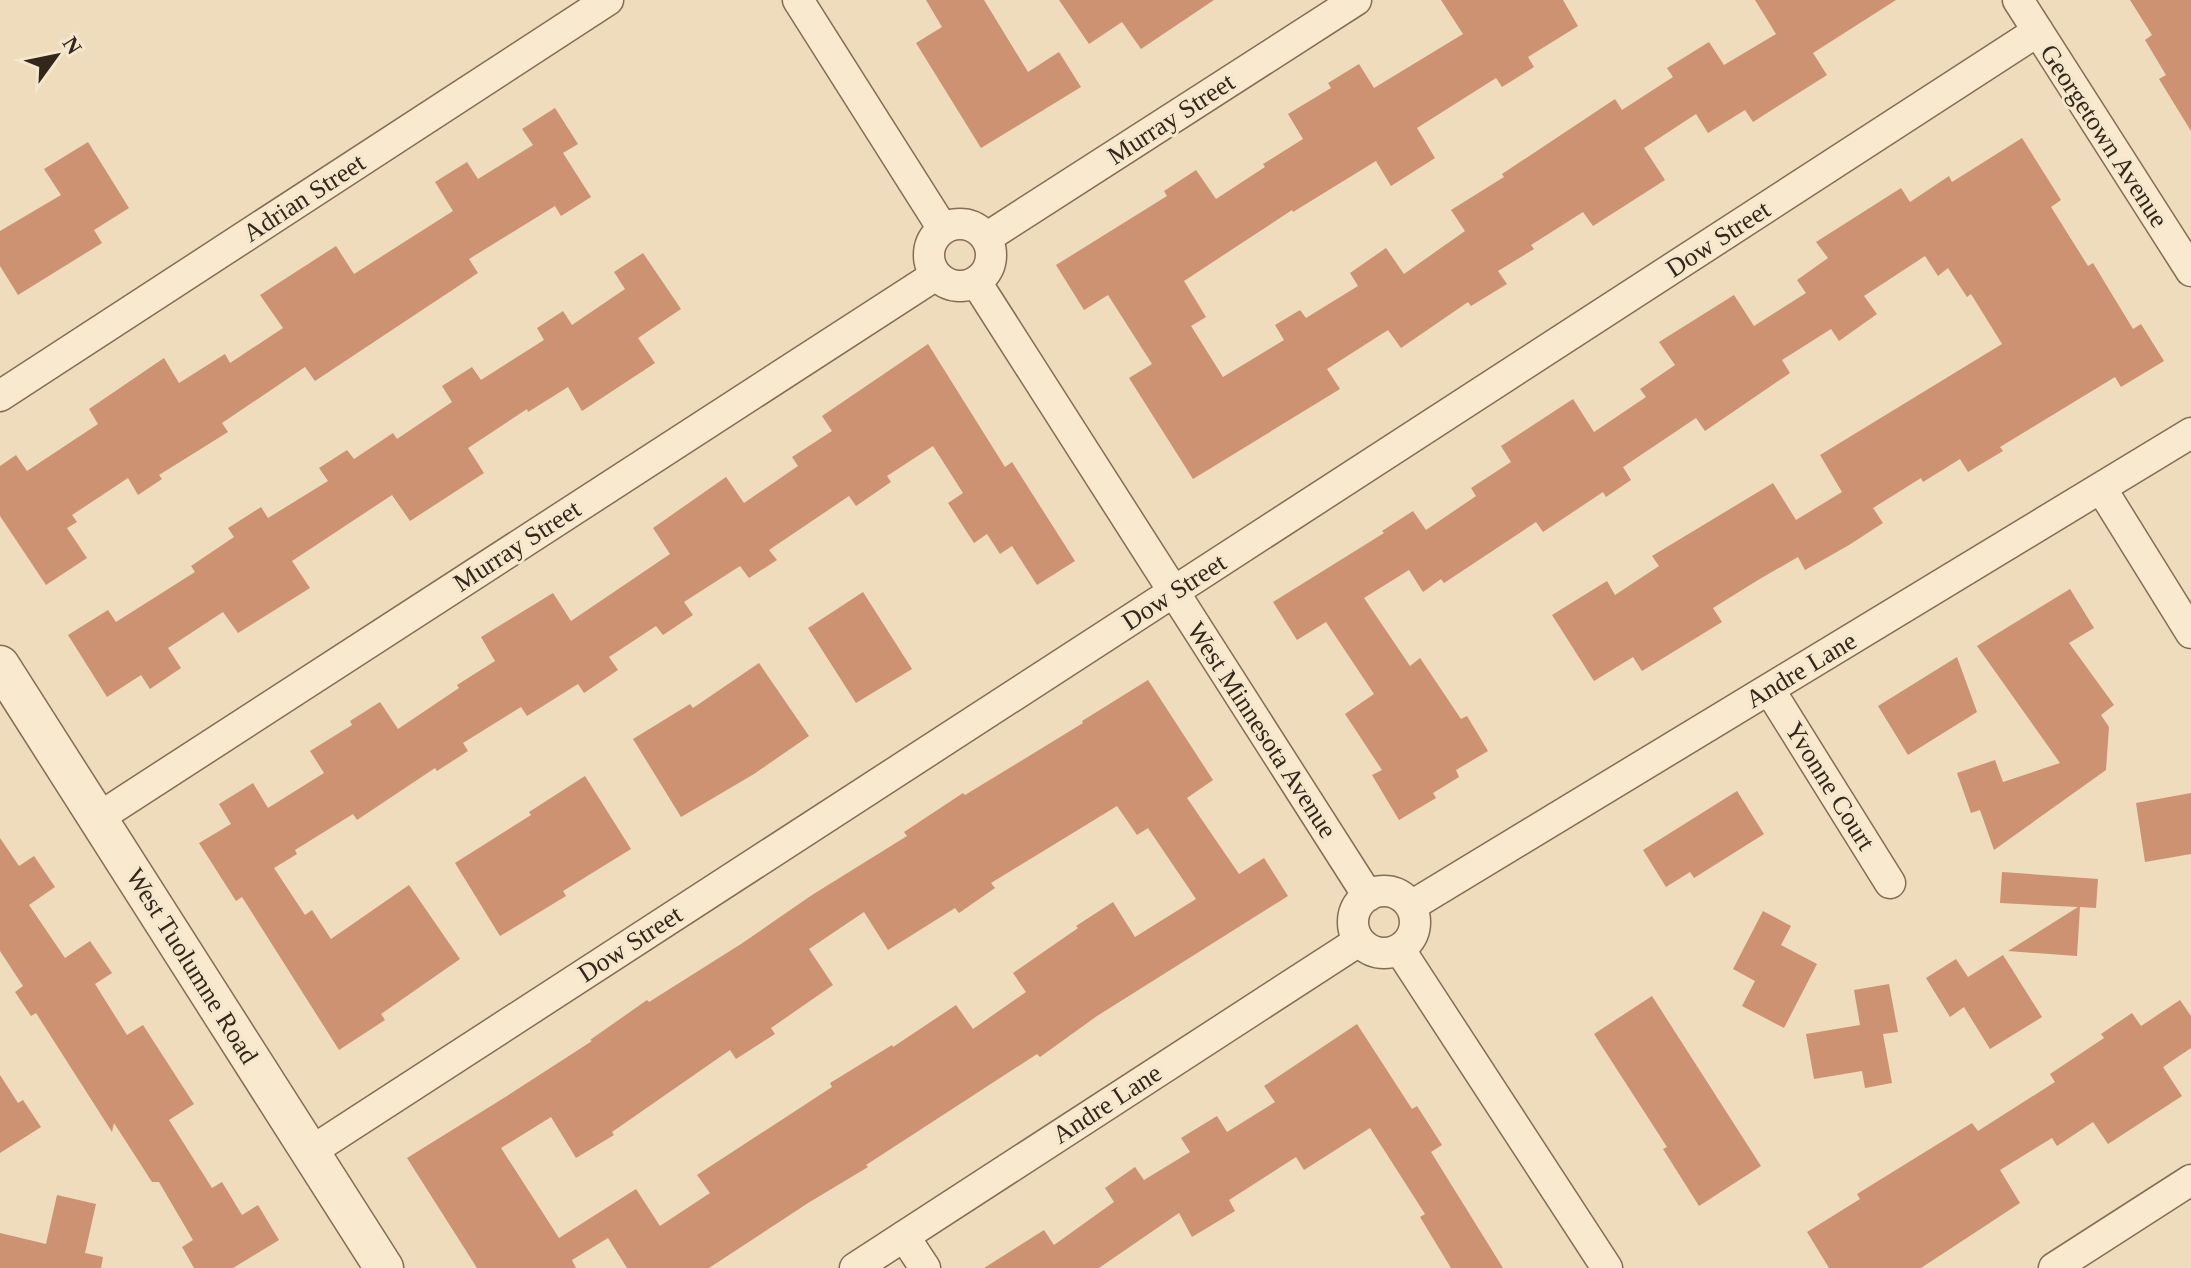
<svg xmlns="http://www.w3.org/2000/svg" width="2191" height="1268" font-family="'Times New Roman',serif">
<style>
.building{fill:#cd9271;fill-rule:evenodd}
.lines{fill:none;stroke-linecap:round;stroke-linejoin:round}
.minor-casing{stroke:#856c55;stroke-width:33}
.tertiary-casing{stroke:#856c55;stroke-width:41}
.minor{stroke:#f9eacf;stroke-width:30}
.tertiary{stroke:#f9eacf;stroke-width:38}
.labels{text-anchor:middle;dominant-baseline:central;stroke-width:6;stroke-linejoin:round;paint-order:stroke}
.street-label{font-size:26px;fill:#34261b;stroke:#f5e7cb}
</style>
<rect width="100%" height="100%" fill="#eedcbc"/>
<!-- building -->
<path class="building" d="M 926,0 L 984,0 L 1028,72 L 1059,52 L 1081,87 L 981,148 L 916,43 L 942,27 Z
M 1059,0 L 1214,0 L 1141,49 L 1122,22 L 1089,44 Z
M 1441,0 L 1563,0 L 1578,26 L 1528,57 L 1534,67 L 1502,87 L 1496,78 L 1417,128 L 1435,158 L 1391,186 L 1376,161 L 1293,212 L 1292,210 L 1184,281 L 1206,317 L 1191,326 L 1223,377 L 1284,340 L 1275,325 L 1300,310 L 1306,318 L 1358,286 L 1350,273 L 1386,248 L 1404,274 L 1465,231 L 1451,210 L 1504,177 L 1502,174 L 1615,99 L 1622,110 L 1673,77 L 1667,68 L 1709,42 L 1724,65 L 1776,34 L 1755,0 L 1896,0 L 1813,53 L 1827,75 L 1753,122 L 1745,110 L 1708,133 L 1696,114 L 1644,148 L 1665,180 L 1593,226 L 1583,212 L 1531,245 L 1534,249 L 1498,271 L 1507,284 L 1471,306 L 1468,302 L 1401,348 L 1388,330 L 1327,369 L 1340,389 L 1193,479 L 1129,378 L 1152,364 L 1108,295 L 1084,310 L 1056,265 L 1167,196 L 1164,191 L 1196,170 L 1216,199 L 1265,167 L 1263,164 L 1303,139 L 1288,114 L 1331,88 L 1328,83 L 1359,64 L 1374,88 L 1463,34 Z
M 2130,0 L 2191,0 L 2191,131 L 2159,79 L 2166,75 L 2145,40 L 2152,35 Z
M 555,108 L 578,144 L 563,153 L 591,197 L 561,216 L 555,206 L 469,259 L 478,273 L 315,381 L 305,367 L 222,423 L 228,432 L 159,475 L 162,479 L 138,495 L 128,478 L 72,515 L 77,522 L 67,528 L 87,558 L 46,585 L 0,516 L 0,466 L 16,455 L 27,471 L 98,424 L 89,409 L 164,358 L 179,383 L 225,354 L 230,363 L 283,328 L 260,295 L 336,246 L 354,274 L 453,211 L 435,182 L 467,162 L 478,179 L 533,145 L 522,129 Z
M 2022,138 L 2061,200 L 2051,207 L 2088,266 L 2093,263 L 2133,329 L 2141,324 L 2164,361 L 2121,387 L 2115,377 L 2000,447 L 2003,451 L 1968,472 L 1960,459 L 1923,482 L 1921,478 L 1873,508 L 1883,523 L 1849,545 L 1805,570 L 1798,557 L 1758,580 L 1713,608 L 1722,622 L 1642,671 L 1633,657 L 1594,681 L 1552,615 L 1607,581 L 1615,595 L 1659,566 L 1652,556 L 1773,483 L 1796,520 L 1842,492 L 1820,455 L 2002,344 L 1971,294 L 1967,297 L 1948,268 L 1938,276 L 1925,256 L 1864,296 L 1877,314 L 1839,341 L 1831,329 L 1782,360 L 1790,373 L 1705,431 L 1696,418 L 1623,467 L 1631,480 L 1606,497 L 1603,492 L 1543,532 L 1536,522 L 1444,583 L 1441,579 L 1423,592 L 1409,570 L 1364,598 L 1410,666 L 1420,658 L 1461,719 L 1467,716 L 1488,751 L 1456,770 L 1459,777 L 1433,793 L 1436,798 L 1399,820 L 1372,775 L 1382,770 L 1345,714 L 1374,694 L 1326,622 L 1297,640 L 1273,602 L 1384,533 L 1382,531 L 1413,511 L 1426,530 L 1476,496 L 1471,488 L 1511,462 L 1501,446 L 1573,399 L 1594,432 L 1646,397 L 1640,389 L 1675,365 L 1659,342 L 1734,295 L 1754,326 L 1806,293 L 1797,280 L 1828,258 L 1816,242 L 1901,188 L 1910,202 L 1949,176 L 1952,182 Z
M 88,142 L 129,208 L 94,230 L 102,243 L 18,295 L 0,266 L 0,231 L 61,195 L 44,169 Z
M 643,253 L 681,309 L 638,338 L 655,363 L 582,411 L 568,387 L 528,412 L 527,409 L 468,448 L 484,473 L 410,521 L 392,495 L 292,561 L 310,588 L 238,633 L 223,612 L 168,648 L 181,668 L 150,689 L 141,675 L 107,697 L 68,635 L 108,610 L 116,622 L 195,572 L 191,566 L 234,537 L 228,528 L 261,507 L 268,518 L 328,481 L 319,468 L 347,450 L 354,459 L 393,433 L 397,439 L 452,402 L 442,386 L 472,367 L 481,380 L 544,340 L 537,328 L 563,311 L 572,325 L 625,289 L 614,272 Z
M 928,344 L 1005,467 L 1012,462 L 1075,561 L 1037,585 L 1012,546 L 1000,554 L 987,534 L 974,543 L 948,503 L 963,493 L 933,446 L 887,476 L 891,482 L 856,506 L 849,496 L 769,550 L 777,560 L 749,578 L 740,566 L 684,602 L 693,615 L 663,635 L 656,626 L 609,657 L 618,670 L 584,693 L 578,684 L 527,716 L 521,707 L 463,743 L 468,751 L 437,771 L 435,768 L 357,820 L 353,814 L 295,850 L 297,854 L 274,868 L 305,915 L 312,910 L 331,939 L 409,885 L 460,959 L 381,1014 L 385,1020 L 339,1050 L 242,897 L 236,901 L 199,843 L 231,824 L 219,804 L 253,783 L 268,808 L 324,773 L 310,751 L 352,725 L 350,721 L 380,702 L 398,729 L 459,688 L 457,685 L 495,661 L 481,637 L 553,593 L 571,621 L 670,554 L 653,528 L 726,477 L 744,503 L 798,466 L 792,457 L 832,431 L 822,416 Z
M 2070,589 L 2094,628 L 2069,643 L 2114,705 L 2101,715 L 2109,727 L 2106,770 L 1994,850 L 1980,810 L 1971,813 L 1957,773 L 1995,760 L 2003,782 L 2060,763 L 1977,646 Z
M 863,592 L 912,669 L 856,703 L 808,628 Z
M 1957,657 L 1977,712 L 1908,755 L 1878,706 Z
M 759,663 L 809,736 L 754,774 L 681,817 L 633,739 L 690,704 L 693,708 Z
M 1148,680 L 1213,780 L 1187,798 L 1239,874 L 1264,858 L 1288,896 L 1097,1016 L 1040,1057 L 1037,1054 L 866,1165 L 868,1167 L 808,1203 L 709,1268 L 627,1268 L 608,1238 L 572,1260 L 576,1268 L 477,1268 L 407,1158 L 507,1096 L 592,1041 L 590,1040 L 647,1000 L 649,1002 L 741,944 L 812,895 L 907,836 L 904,832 L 963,793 L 965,795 L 1083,723 L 1082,721 ZM 1117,806 L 1137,835 L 1148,828 L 1196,899 L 1135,937 L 1113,902 L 1076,926 L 1078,928 L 1013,973 L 1026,992 L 973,1029 L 956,1005 L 893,1047 L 892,1045 L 830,1083 L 832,1087 L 697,1175 L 710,1193 L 660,1226 L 636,1189 L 559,1238 L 501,1148 L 551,1117 L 576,1158 L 614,1135 L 612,1132 L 730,1050 L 736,1059 L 775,1034 L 771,1028 L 833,985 L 809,949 L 864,912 L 888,950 L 955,908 L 959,913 L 995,888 L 991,883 Z
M 585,776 L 631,849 L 563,891 L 566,896 L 500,936 L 455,863 L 531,815 L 529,812 Z
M 1737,791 L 1764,834 L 1694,878 L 1690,872 L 1666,887 L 1643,850 Z
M 2191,793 L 2191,854 L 2145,862 L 2136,803 Z
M 0,838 L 19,866 L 34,856 L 55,887 L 29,905 L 65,958 L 90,941 L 112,973 L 95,984 L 127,1035 L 143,1025 L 194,1104 L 169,1120 L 212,1188 L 222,1182 L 242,1215 L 258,1205 L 279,1240 L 233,1268 L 194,1268 L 182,1247 L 193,1240 L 159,1182 L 152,1182 L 114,1123 L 112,1132 L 36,1013 L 31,1016 L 15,992 L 23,986 L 0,951 Z
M 2002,872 L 2098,879 L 2096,908 L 2080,907 L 2077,956 L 2008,951 L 2078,907 L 2000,903 Z
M 1763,911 L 1791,926 L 1781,945 L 1817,964 L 1784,1028 L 1742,1006 L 1755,981 L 1733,969 Z
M 2003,955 L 2042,1017 L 1990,1049 L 1964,1007 L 1950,1017 L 1926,978 L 1956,959 L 1968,977 Z
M 1889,984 L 1898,1032 L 1883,1034 L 1892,1083 L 1865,1088 L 1862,1071 L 1814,1079 L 1806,1034 L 1860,1025 L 1854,990 Z
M 1652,996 L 1761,1166 L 1699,1206 L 1663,1149 L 1667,1147 L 1594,1034 Z
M 2180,1000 L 2191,1016 L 2191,1048 L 2163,1067 L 2182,1096 L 2108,1144 L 2093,1122 L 2057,1146 L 2052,1138 L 2000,1170 L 2020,1203 L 1921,1268 L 1829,1268 L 1807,1232 L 1860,1199 L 1857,1194 L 1972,1123 L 1978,1131 L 2055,1082 L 2050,1074 L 2104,1038 L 2101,1034 L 2132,1013 L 2141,1026 Z
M 1357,1024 L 1412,1109 L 1417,1106 L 1442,1145 L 1431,1152 L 1503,1268 L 1451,1268 L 1420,1217 L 1425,1214 L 1370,1128 L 1304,1170 L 1296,1157 L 1229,1200 L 1235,1211 L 1192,1237 L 1179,1213 L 1099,1268 L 984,1268 L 1044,1230 L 1054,1245 L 1114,1202 L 1105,1188 L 1135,1167 L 1144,1180 L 1190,1152 L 1181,1138 L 1217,1116 L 1227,1132 L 1275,1102 L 1264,1086 Z
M 0,1075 L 18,1103 L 23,1100 L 41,1127 L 0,1153 Z
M 57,1195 L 96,1204 L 85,1253 L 103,1257 L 101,1268 L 0,1268 L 0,1233 L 46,1244 Z"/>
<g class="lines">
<!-- minor casing -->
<g class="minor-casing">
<path id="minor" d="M 798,0 L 943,229
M 2018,0 L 2191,271
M929 255a31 31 0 1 1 62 0a31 31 0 1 1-62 0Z
M 986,238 L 1356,0
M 976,282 L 1368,896
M 0,396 L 608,0
M 2101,488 L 2191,633
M 1769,689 L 1890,883
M 98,818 L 936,275
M1353 922a31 31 0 1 1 62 0a31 31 0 1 1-62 0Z
M 1411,906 L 2191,433
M 1400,950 L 1607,1268
M 310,1152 L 2038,31
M 904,1236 L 925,1268
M 855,1268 L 1359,941
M 2054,1268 L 2191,1180"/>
</g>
<!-- tertiary casing -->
<g class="tertiary-casing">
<path id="tertiary" d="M 0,665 L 384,1268"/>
</g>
<!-- minor -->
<use href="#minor" class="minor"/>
<!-- tertiary -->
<use href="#tertiary" class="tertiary"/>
</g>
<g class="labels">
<!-- street labels -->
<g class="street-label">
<text transform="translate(1171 119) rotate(-33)">Murray Street</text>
<text transform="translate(2104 136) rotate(57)">Georgetown Avenue</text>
<text transform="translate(304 198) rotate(-33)">Adrian Street</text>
<text transform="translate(1718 239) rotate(-33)">Dow Street</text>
<text transform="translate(517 546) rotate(-33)">Murray Street</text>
<text transform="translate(1174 592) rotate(-33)">Dow Street</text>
<text transform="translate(1801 670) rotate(-31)">Andre Lane</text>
<text transform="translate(1262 730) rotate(57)">West Minnesota Avenue</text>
<text transform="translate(1830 786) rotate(58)">Yvonne Court</text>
<text transform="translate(630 944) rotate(-33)">Dow Street</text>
<text transform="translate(192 966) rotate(58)">West Tuolumne Road</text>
<text transform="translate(1107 1104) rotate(-33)">Andre Lane</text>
</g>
</g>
<!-- north arrow -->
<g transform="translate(56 56) rotate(57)" stroke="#f5e7cb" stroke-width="6" paint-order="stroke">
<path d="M0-6L14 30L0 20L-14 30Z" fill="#34261b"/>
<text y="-12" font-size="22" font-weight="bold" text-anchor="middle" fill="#34261b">N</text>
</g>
</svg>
